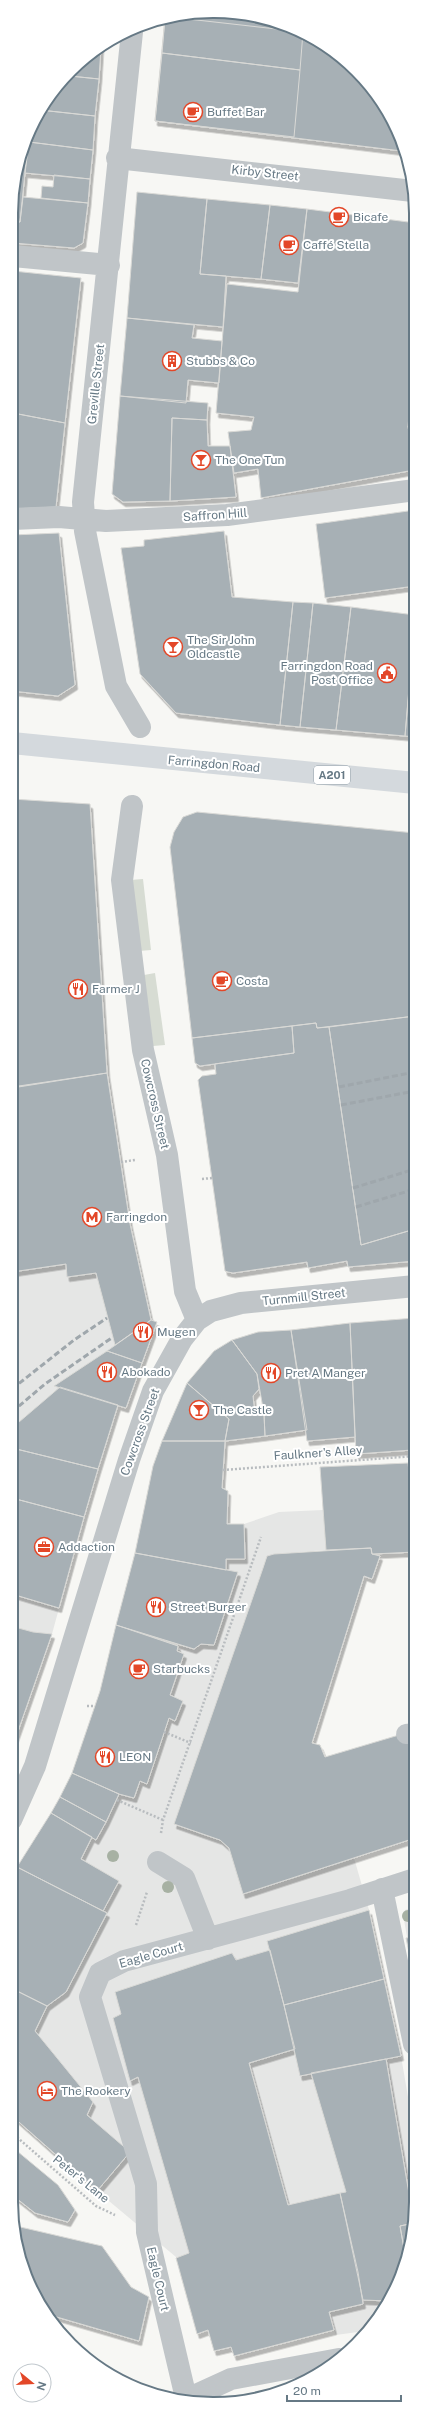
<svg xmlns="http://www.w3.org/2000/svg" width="427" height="2415" font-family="'Public Sans',sans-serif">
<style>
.built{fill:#e5e6e5}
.green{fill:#d7dcd3}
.building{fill:#a7b0b5;stroke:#d9d9d6;filter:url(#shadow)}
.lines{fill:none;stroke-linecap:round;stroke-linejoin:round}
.path{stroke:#b8bcbf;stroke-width:2.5;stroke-dasharray:2 2;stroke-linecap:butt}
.lane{stroke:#c0c5c8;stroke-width:20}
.street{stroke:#c0c5c8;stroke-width:22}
.primary{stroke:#d4d9dd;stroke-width:22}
.rail{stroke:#9fa7ac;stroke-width:3;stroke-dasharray:6 3;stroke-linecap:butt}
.tree{fill:#a7b1a3}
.labels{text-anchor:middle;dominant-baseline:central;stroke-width:4;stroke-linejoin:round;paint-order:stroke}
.shield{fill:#fff;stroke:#94a1aa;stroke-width:1}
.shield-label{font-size:11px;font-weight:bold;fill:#667985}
.poi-label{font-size:12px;fill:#667985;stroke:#fff;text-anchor:start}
.street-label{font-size:12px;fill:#667985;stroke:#fff}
.rim{fill:none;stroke:#667985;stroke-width:2}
</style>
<defs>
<filter id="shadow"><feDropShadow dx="2.5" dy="4.5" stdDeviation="0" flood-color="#0004"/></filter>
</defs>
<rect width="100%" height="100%" fill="#f7f7f4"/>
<!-- built -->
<path class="built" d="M 66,1264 L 67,1277 L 96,1273 L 115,1345 L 151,1320 L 157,1322 L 126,1408 L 118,1405 L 84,1517 L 52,1634 L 11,1751 L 12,1272 Z
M 323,1510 L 326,1550 L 274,1554 L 267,1556 L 174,1824 L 220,1840 L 229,1848 L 354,1858 L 369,1910 L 401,2056 L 414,2132 L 414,2228 L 389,2303 L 365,2331 L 336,2335 L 334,2330 L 234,2356 L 230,2347 L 214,2351 L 208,2331 L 197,2334 L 176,2257 L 97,2191 L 130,2152 L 87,2115 L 93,2102 L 35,2031 L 47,2006 L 66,1992 L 107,1914 L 103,1911 L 119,1881 L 81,1859 L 92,1837 L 96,1839 L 119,1794 L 134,1798 L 140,1781 L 147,1784 L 169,1718 L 175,1721 L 183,1701 L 170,1695 L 184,1654 L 177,1651 L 178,1646 L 194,1649 L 201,1644 L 214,1644 L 226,1559 L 245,1559 L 244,1524 L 279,1512 Z
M 414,1907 L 414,1977 L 403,1914 L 405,1910 Z"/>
<!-- green -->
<path class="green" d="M 143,879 L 151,950 L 139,951 L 130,880 Z
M 155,973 L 165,1045 L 153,1046 L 144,975 Z"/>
<!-- building -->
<path class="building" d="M 240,13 L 303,32 L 357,70 L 395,124 L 402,151 L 155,121 L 165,18 Z
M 170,17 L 303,32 L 300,70 L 162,53 L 165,18 Z
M 101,47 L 99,79 L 70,76 L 90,53 Z
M 162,53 L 300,70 L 294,137 L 155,121 Z
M 70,76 L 99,79 L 95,116 L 40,110 Z
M 40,110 L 95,116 L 93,150 L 29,142 Z
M 28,142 L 20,222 L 13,221 L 13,187 Z
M 29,142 L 93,150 L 90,179 L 25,173 Z
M 54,175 L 90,179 L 88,203 L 41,198 L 42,186 L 53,187 Z
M 137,192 L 207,199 L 200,274 L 226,276 L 223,327 L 127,318 Z
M 23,197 L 88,203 L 83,243 L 74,248 L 13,243 L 13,221 L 20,222 Z
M 207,199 L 270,205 L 261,279 L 200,274 Z
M 270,205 L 307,209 L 298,283 L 261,279 Z
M 307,209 L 416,223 L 415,378 L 413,377 L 408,426 L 414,470 L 261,498 L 258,469 L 234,473 L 228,432 L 251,430 L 254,417 L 216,413 L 227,284 L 298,292 Z
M 13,271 L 81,278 L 65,423 L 13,413 Z
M 127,318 L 194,325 L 192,338 L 222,341 L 219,383 L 188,380 L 186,403 L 120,396 Z
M 120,396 L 208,403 L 207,420 L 172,418 L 170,501 L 123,502 L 112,494 Z
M 13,413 L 65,423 L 56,507 L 12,509 Z
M 172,418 L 207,420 L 208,446 L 230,446 L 236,497 L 170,501 Z
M 415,424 L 415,470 L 414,470 L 408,426 Z
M 415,510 L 415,586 L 325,598 L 316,524 Z
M 224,531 L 232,597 L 293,602 L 280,725 L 176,713 L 140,674 L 121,548 L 144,546 L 144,540 Z
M 59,533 L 75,685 L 58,696 L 12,691 L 12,535 Z
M 293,602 L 313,603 L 300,727 L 280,725 Z
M 313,603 L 351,607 L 336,730 L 300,727 Z
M 351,607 L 415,615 L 405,736 L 336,730 Z
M 415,621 L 415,737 L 405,736 Z
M 12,799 L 90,804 L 107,1073 L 12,1087 Z
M 197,812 L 415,833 L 415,1016 L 317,1028 L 316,1023 L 192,1038 L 170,847 L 174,832 L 183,817 Z
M 415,1016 L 415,1229 L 361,1245 L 329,1027 Z
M 316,1023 L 317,1028 L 329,1027 L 361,1245 L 415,1229 L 415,1261 L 348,1267 L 347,1261 L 308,1268 L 307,1262 L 233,1273 L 228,1272 L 225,1271 L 198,1080 L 202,1076 L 216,1074 L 215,1064 L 294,1053 L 292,1026 Z
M 292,1026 L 294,1053 L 200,1066 L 195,1063 L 192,1038 Z
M 107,1073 L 130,1224 L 151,1320 L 115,1345 L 96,1273 L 67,1277 L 66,1264 L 12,1272 L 12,1088 Z
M 415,1318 L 415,1421 L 409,1421 L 412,1450 L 356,1454 L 350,1323 Z
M 151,1320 L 157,1322 L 142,1363 L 107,1351 Z
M 350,1323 L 355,1437 L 307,1441 L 291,1330 Z
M 291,1330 L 307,1430 L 265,1436 L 264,1414 L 257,1374 L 232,1340 L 258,1332 Z
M 232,1340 L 257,1374 L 259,1389 L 253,1396 L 255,1415 L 264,1414 L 265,1436 L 225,1441 L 229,1419 L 187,1383 L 214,1351 Z
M 107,1351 L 142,1363 L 126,1408 L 54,1386 Z
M 187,1383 L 229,1419 L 225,1441 L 162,1441 Z
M 60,1387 L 118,1405 L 98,1469 L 12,1448 L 12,1428 Z
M 162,1441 L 225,1441 L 222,1488 L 228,1491 L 227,1524 L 244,1524 L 245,1559 L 226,1559 L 226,1570 L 135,1553 L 153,1466 Z
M 12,1448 L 98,1469 L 84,1517 L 12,1498 Z
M 408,1463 L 415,1525 L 415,1552 L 372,1554 L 371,1548 L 326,1550 L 320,1467 Z
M 12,1498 L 84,1517 L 59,1608 L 12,1594 Z
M 371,1548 L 372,1554 L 380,1556 L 372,1579 L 364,1576 L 312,1743 L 320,1745 L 325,1757 L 399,1735 L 415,1739 L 415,1838 L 243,1894 L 229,1848 L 220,1840 L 174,1824 L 263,1568 L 267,1556 L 274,1554 Z
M 135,1553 L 238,1572 L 214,1645 L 201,1644 L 194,1649 L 116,1625 Z
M 116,1625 L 178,1646 L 177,1651 L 184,1654 L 170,1695 L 183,1701 L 175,1721 L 169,1718 L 147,1784 L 140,1781 L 134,1798 L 119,1794 L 72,1773 L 100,1691 Z
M 11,1626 L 33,1632 L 52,1634 L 11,1751 Z
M 72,1773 L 119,1794 L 106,1822 L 60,1797 Z
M 60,1797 L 106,1822 L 96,1840 L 51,1813 Z
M 51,1813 L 92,1837 L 81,1859 L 119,1881 L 103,1911 L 17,1867 Z
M 17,1867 L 107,1913 L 66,1992 L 47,2006 L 11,1988 L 11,1881 Z
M 369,1910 L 384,1979 L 284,2005 L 267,1941 Z
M 414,1937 L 414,1977 L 406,1938 Z
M 270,1950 L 295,2049 L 249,2063 L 288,2205 L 340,2193 L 358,2272 L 363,2304 L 329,2312 L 334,2330 L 234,2356 L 231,2347 L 214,2351 L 208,2330 L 197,2334 L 176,2258 L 189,2253 L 138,2077 L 130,2081 L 113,2018 L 121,2014 L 115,1992 L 232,1953 L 236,1960 Z
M 384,1979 L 401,2056 L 300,2076 L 284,2005 Z
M 11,1988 L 47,2006 L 35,2031 L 93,2102 L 87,2115 L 130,2152 L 97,2191 L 11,2115 Z
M 386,2059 L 414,2223 L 400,2226 L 405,2254 L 389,2301 L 363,2300 L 340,2193 L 346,2192 L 311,2073 Z
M 11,2146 L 58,2185 L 75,2210 L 68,2222 L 35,2213 L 11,2194 Z
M 414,2223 L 414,2228 L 405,2254 L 400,2226 Z
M 16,2226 L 102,2246 L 131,2287 L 149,2297 L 139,2341 L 50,2315 L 26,2279 Z
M 284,2390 L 278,2393 L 259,2396 L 260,2394 Z"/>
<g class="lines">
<!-- path -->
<path class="path" d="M 121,1162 L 135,1160
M 202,1179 L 212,1178
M 223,1470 L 415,1456
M 87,1706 L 95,1706
M 164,1732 L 191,1743
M 117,1800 L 163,1820
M 161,1833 L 163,1820 L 261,1537
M 136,1925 L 147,1892
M 11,2132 L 96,2206 L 115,2215"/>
<!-- lane -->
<path class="lane" d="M 406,1734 L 415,1733"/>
<!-- street -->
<path class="street" d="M 132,32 L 83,502 L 85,531 L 116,686 L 140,727
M 117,158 L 413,191
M 13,256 L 109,265
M 12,519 L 59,517 L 106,521 L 227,515 L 415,490
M 132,806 L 122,880 L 143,1050 L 167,1155 L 185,1291 L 197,1320
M 11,1820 L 35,1766 L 129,1460 L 153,1391 L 182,1339 L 197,1320 L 211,1311 L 241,1303 L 415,1286
M 158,1862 L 184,1878 L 208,1939
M 382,1889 L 414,2044
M 186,2398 L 147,2232 L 146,2184 L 90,1997 L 100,1973 L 124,1961 L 350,1900 L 415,1879
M 185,2400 L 231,2379 L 339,2359"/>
<!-- primary -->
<path class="primary" d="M 12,743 L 415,783"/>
<!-- rail -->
<path class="rail" d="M 339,1087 L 415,1072
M 341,1105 L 415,1091
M 353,1188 L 415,1169
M 356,1207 L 415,1189
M 12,1389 L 74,1340 L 107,1318
M 12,1412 L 45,1384 L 113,1337"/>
</g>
<!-- trees -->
<g class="tree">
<circle cx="113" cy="1856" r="6"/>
<circle cx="168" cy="1887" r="6"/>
<circle cx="408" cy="1916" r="6"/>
</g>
<!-- icons -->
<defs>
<g id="cafe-ring" transform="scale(1)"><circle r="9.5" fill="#fff" stroke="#e34728" stroke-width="1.5"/><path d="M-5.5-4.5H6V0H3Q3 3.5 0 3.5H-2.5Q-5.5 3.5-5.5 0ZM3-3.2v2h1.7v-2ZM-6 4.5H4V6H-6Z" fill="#e34728"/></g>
<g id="building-ring" transform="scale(1)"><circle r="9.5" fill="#fff" stroke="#e34728" stroke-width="1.5"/><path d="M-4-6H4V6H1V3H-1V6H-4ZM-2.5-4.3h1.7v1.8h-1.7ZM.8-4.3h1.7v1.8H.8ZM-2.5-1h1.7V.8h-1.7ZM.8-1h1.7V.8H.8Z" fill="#e34728"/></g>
<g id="bar-ring" transform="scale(1)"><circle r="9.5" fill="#fff" stroke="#e34728" stroke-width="1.5"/><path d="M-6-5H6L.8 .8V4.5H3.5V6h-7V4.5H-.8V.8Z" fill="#e34728"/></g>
<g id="civic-ring" transform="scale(1)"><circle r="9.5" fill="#fff" stroke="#e34728" stroke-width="1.5"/><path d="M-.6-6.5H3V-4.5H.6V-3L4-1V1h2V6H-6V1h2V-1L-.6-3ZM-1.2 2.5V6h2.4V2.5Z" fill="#e34728"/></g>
<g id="restaurant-ring" transform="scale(1)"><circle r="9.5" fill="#fff" stroke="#e34728" stroke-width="1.5"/><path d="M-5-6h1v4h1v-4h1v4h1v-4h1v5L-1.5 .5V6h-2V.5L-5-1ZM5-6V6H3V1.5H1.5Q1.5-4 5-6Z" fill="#e34728"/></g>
<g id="metro-ring" transform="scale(1)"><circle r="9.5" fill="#fff" stroke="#e34728" stroke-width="1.5"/><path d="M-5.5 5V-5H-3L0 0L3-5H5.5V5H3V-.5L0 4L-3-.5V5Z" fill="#e34728"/></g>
<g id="office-ring" transform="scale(1)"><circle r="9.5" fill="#fff" stroke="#e34728" stroke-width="1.5"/><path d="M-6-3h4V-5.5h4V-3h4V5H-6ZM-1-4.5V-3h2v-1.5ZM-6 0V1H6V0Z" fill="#e34728"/></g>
<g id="hotel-ring" transform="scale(1)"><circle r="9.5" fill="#fff" stroke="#e34728" stroke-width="1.5"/><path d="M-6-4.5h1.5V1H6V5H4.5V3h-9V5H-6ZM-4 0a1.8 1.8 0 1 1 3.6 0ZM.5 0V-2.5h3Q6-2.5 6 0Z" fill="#e34728"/></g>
</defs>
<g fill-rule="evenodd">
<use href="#cafe-ring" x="193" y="112"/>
<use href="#cafe-ring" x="339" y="217"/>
<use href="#cafe-ring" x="289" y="245"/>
<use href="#building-ring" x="172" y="361"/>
<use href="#bar-ring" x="201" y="460"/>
<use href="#bar-ring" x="173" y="647"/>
<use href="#civic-ring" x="387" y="673"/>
<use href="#cafe-ring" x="222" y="981"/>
<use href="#restaurant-ring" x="78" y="989"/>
<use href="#metro-ring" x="92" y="1217"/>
<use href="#restaurant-ring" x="143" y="1332"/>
<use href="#restaurant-ring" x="107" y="1372"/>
<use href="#restaurant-ring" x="271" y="1373"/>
<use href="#bar-ring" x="199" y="1410"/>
<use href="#office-ring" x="44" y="1547"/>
<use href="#restaurant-ring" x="156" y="1607"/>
<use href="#cafe-ring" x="139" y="1669"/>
<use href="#restaurant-ring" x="105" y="1757"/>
<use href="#hotel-ring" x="47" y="2091"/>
</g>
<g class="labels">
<!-- shield labels -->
<rect class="shield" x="314" y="766" width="36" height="18" rx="3"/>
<g class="shield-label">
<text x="332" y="775">A201</text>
</g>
<!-- poi labels -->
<g class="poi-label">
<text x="207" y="112">Buffet Bar</text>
<text x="353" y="217">Bicafe</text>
<text x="303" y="245">Caffé Stella</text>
<text x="186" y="361">Stubbs &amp; Co</text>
<text x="215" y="460">The One Tun</text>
<text x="187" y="640">The Sir John<tspan x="187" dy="14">Oldcastle</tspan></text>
<text x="373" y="666" text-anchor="end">Farringdon Road<tspan x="373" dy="14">Post Office</tspan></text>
<text x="236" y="981">Costa</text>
<text x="92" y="989">Farmer J</text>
<text x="106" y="1217">Farringdon</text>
<text x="157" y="1332">Mugen</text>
<text x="121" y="1372">Abokado</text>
<text x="285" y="1373">Pret A Manger</text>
<text x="213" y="1410">The Castle</text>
<text x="58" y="1547">Addaction</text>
<text x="170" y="1607">Street Burger</text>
<text x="153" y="1669">Starbucks</text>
<text x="119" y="1757">LEON</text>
<text x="61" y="2091">The Rookery</text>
</g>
<!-- street labels -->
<g class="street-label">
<text transform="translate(265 173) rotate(6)">Kirby Street</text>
<text transform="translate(96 384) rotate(-84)">Greville Street</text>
<text transform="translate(215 515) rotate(-4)">Saffron Hill</text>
<text transform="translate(214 764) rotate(5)">Farringdon Road</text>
<text transform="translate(155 1104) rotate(77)">Cowcross Street</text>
<text transform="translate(304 1297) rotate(-6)">Turnmill Street</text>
<text transform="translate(140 1432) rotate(-70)">Cowcross Street</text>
<text transform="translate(318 1453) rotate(-4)">Faulkner's Alley</text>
<text transform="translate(151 1955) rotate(-16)">Eagle Court</text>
<text transform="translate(81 2179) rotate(39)">Peter's Lane</text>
<text transform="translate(158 2279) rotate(77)">Eagle Court</text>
</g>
</g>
<!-- crop -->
<path d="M0 0H427V2415H0ZM213 18H214A195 195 0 0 1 409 213V2202A195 195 0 0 1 214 2397H213A195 195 0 0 1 18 2202V213A195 195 0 0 1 213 18Z" fill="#fff" fill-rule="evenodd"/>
<path class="rim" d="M213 18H214A195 195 0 0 1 409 213V2202A195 195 0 0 1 214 2397H213A195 195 0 0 1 18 2202V213A195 195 0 0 1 213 18Z"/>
<!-- north arrow -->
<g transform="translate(32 2383) rotate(108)"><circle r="19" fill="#ffffff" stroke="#c2c9ce"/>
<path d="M0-3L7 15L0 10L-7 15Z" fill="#e34728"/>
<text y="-6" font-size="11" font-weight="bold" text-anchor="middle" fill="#667985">N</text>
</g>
<!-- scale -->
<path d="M287 2395v6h114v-6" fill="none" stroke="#667985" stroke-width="2"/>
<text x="293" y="2395" font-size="12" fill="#667985" stroke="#ffffff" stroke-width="3" paint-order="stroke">20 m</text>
</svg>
